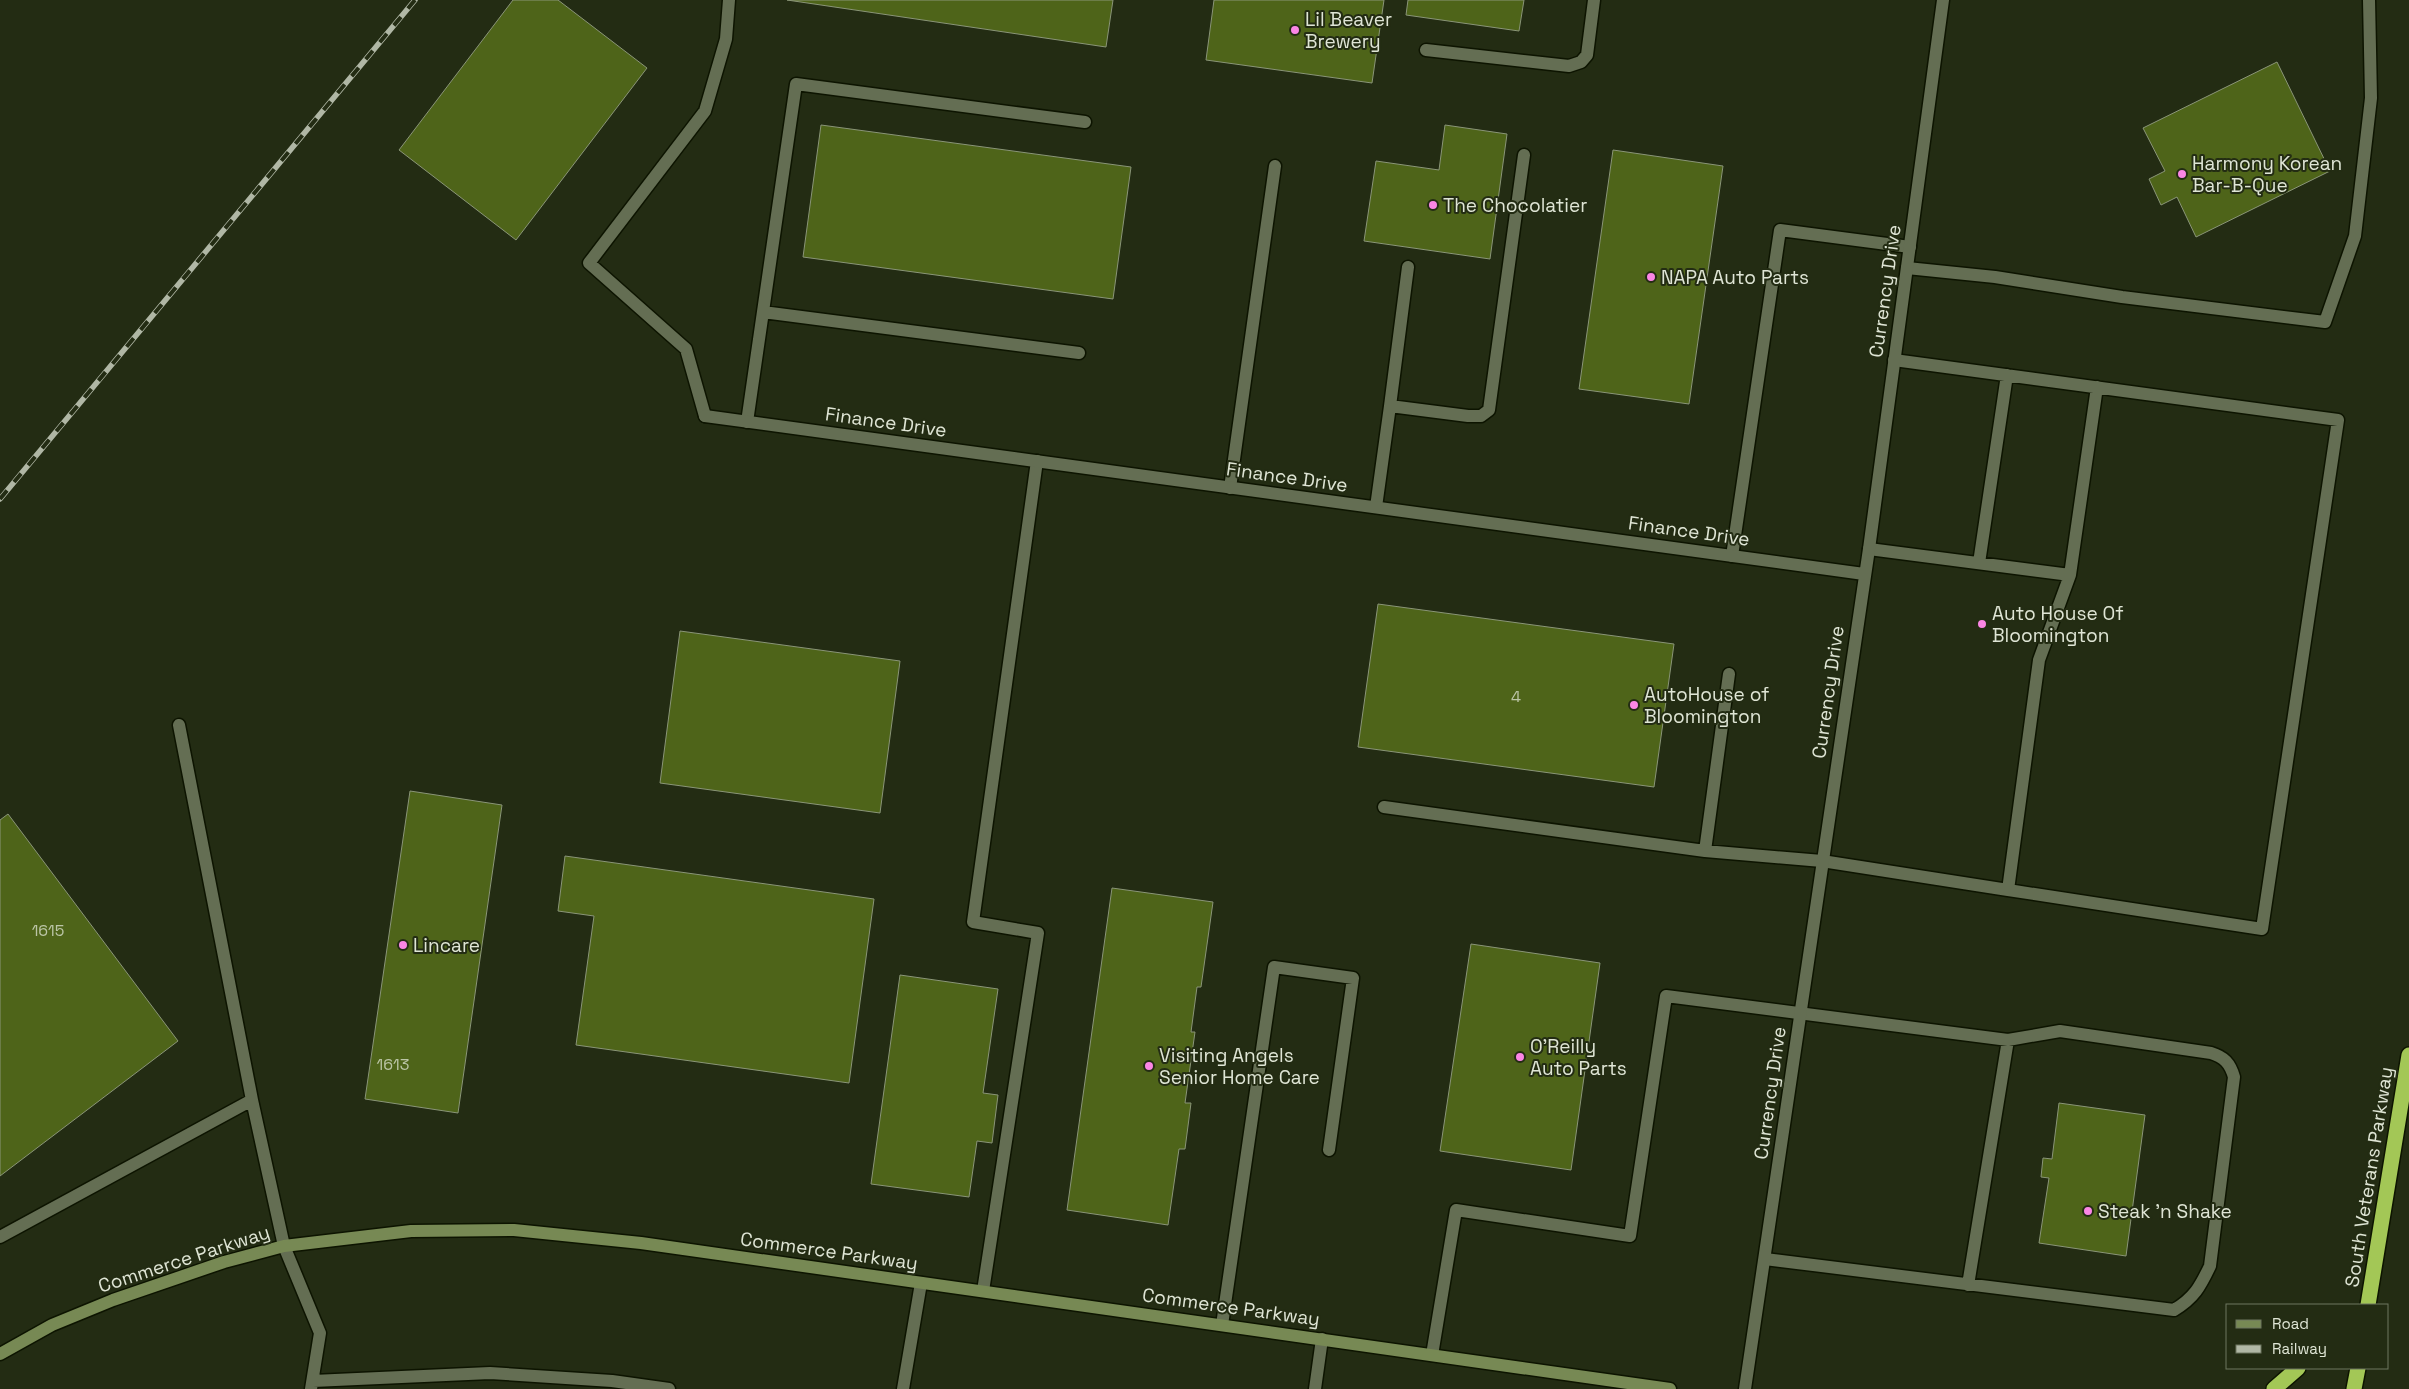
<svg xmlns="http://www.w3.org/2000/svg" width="2409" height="1389" font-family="'Space Grotesk',sans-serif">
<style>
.building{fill:#4e6419;stroke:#8a9578}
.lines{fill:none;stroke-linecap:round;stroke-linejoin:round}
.lane-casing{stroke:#0d1400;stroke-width:15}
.street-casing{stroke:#0d1400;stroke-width:15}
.secondary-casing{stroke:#0d1400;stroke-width:15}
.highway-casing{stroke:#0d1400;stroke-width:18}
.lane{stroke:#646e53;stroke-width:12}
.street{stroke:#646e53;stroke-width:12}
.secondary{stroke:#778954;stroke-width:12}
.highway{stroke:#a3c756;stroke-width:15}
.rail-casing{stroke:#b0b7a5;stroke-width:5.5}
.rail{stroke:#232c13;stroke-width:4;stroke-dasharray:11;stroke-linecap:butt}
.poi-dot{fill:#fb86e5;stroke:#232c13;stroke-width:2}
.labels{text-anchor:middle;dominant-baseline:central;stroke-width:4;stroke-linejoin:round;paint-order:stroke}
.number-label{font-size:16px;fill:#bbc5a6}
.poi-label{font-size:19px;fill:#dfe5d5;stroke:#232c13;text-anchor:start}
.street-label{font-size:19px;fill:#dfe5d5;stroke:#232c13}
</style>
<rect width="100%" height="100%" fill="#232c13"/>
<!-- building -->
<path class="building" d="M 513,0 L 558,0 L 647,68 L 516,240 L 399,150 Z
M 787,0 L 1113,0 L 1106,47 Z
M 1214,0 L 1384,0 L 1372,83 L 1206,60 Z
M 1408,0 L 1524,0 L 1519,31 L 1406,15 Z
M 2277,62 L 2330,171 L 2196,237 L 2177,197 L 2161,205 L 2149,179 L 2165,171 L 2143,128 Z
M 821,125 L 1131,167 L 1113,299 L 803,257 Z
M 1445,125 L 1507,134 L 1490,259 L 1364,241 L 1376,161 L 1439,170 Z
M 1613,150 L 1723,166 L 1689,404 L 1579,389 Z
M 1378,604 L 1674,644 L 1654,787 L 1358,747 Z
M 680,631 L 900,661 L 880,813 L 660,783 Z
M 410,791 L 502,805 L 458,1113 L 365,1099 Z
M 8,814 L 178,1041 L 0,1176 L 0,820 Z
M 565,856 L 874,899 L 849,1083 L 576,1045 L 594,916 L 558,911 Z
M 1112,888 L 1213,902 L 1201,987 L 1197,987 L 1191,1032 L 1195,1032 L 1185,1103 L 1191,1103 L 1185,1149 L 1179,1149 L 1168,1225 L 1067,1210 Z
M 1471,944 L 1600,963 L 1571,1170 L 1440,1151 Z
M 900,975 L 998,989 L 983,1093 L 998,1095 L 992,1143 L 977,1141 L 969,1197 L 871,1184 Z
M 2059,1103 L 2145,1115 L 2126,1256 L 2039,1243 L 2049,1178 L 2041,1177 L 2043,1158 L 2052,1159 Z"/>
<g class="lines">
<!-- lane casing -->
<g class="lane-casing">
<path id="lane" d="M 1426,50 L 1569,66 L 1581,62 L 1587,55 L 1594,0
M 1907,268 L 1995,277 L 2122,297 L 2325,322 L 2355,236 L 2371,98 L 2369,0
M 763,312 L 1079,353
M 1894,360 L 2338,420 L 2262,929 L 2008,890
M 1390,406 L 1408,267
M 705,416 L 686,349 L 589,263 L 705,111 L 726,39 L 729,0
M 747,422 L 796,84 L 1085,122
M 1230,488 L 1275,166
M 1376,507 L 1390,406 L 1468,416 L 1481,416 L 1489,410 L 1524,155
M 1869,549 L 2070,575
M 1732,556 L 1780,230 L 1910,247
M 1979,563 L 2007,375
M 1384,807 L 1705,851 L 1822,861 L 2008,890 L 2039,660 L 2070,575 L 2097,387
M 1705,851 L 1729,674
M 252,1100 L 284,1246 L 320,1333 L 311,1389
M 0,1237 L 252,1100 L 179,725
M 1968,1285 L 2008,1040
M 983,1291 L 1038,933 L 973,922 L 1037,461
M 1222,1325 L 1274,967 L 1353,978 L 1329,1150
M 1432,1355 L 1456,1210 L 1630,1236 L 1666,996 L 2008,1040 L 2060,1031 L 2211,1053 C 2224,1057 2230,1063 2234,1077 L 2210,1266 C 2200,1287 2194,1298 2174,1310 L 1765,1259
M 313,1381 L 490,1373 L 612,1381 L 669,1389
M 903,1389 L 921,1283
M 1315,1389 L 1322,1339"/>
</g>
<!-- street casing -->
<g class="street-casing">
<path id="street" d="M 705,416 L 1864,574
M 1745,1389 L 1869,549 L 1943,0"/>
</g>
<!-- secondary casing -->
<g class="secondary-casing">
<path id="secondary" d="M 0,1354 L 52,1325 L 113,1300 L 224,1262 L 284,1246 L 411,1231 L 514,1230 L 641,1243 L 1670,1389"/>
</g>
<!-- highway casing -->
<g class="highway-casing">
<path id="highway" d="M 2368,1305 L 2409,1055
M 2274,1389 L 2298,1368
M 2354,1389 L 2358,1368"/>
</g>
<!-- lane -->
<use href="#lane" class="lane"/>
<!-- street -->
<use href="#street" class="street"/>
<!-- secondary -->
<use href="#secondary" class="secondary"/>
<!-- highway -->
<use href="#highway" class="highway"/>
<!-- rail casing -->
<g class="rail-casing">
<path id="rail" d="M 0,499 L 415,0"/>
</g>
<!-- rail -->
<use href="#rail" class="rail"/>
</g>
<!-- markers -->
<g class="poi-dot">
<circle cx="1295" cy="30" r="5"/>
<circle cx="2182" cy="174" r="5"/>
<circle cx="1433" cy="205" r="5"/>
<circle cx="1651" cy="277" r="5"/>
<circle cx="1982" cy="624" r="5"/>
<circle cx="1634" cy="705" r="5"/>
<circle cx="403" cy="945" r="5"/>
<circle cx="1520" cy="1057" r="5"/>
<circle cx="1149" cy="1066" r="5"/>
<circle cx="2088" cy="1211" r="5"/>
</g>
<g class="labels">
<!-- number labels -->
<g class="number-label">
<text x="1516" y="696">4</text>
<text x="48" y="930">1615</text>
<text x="393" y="1064">1613</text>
</g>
<!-- poi labels -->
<g class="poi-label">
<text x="1305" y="19">Lil Beaver<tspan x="1305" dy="22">Brewery</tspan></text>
<text x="2192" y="163">Harmony Korean<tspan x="2192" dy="22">Bar-B-Que</tspan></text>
<text x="1443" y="205">The Chocolatier</text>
<text x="1661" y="277">NAPA Auto Parts</text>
<text x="1992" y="613">Auto House Of<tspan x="1992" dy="22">Bloomington</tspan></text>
<text x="1644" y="694">AutoHouse of<tspan x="1644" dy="22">Bloomington</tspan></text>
<text x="413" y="945">Lincare</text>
<text x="1530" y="1046">O'Reilly<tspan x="1530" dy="22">Auto Parts</tspan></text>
<text x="1159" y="1055">Visiting Angels<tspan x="1159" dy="22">Senior Home Care</tspan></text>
<text x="2098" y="1211">Steak 'n Shake</text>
</g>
<!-- street labels -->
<g class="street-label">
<text transform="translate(1885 291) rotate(-82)">Currency Drive</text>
<text transform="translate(886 422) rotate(8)">Finance Drive</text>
<text transform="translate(1287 477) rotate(8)">Finance Drive</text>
<text transform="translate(1689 531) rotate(8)">Finance Drive</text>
<text transform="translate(1828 692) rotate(-82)">Currency Drive</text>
<text transform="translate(1770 1093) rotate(-82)">Currency Drive</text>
<text transform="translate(2369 1177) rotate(-81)">South Veterans Parkway</text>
<text transform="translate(829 1251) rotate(8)">Commerce Parkway</text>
<text transform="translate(184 1259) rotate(-18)">Commerce Parkway</text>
<text transform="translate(1231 1307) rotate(8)">Commerce Parkway</text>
</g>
</g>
<!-- legend -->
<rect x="2226" y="1304" width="162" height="65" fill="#232c13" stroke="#6e7661"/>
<rect x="2236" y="1320" width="25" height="8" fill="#778954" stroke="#6e7661"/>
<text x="2272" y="1329" font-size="15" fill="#dfe5d5">Road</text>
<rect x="2236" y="1345" width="25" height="8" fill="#b0b7a5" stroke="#6e7661"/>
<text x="2272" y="1354" font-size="15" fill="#dfe5d5">Railway</text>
</svg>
